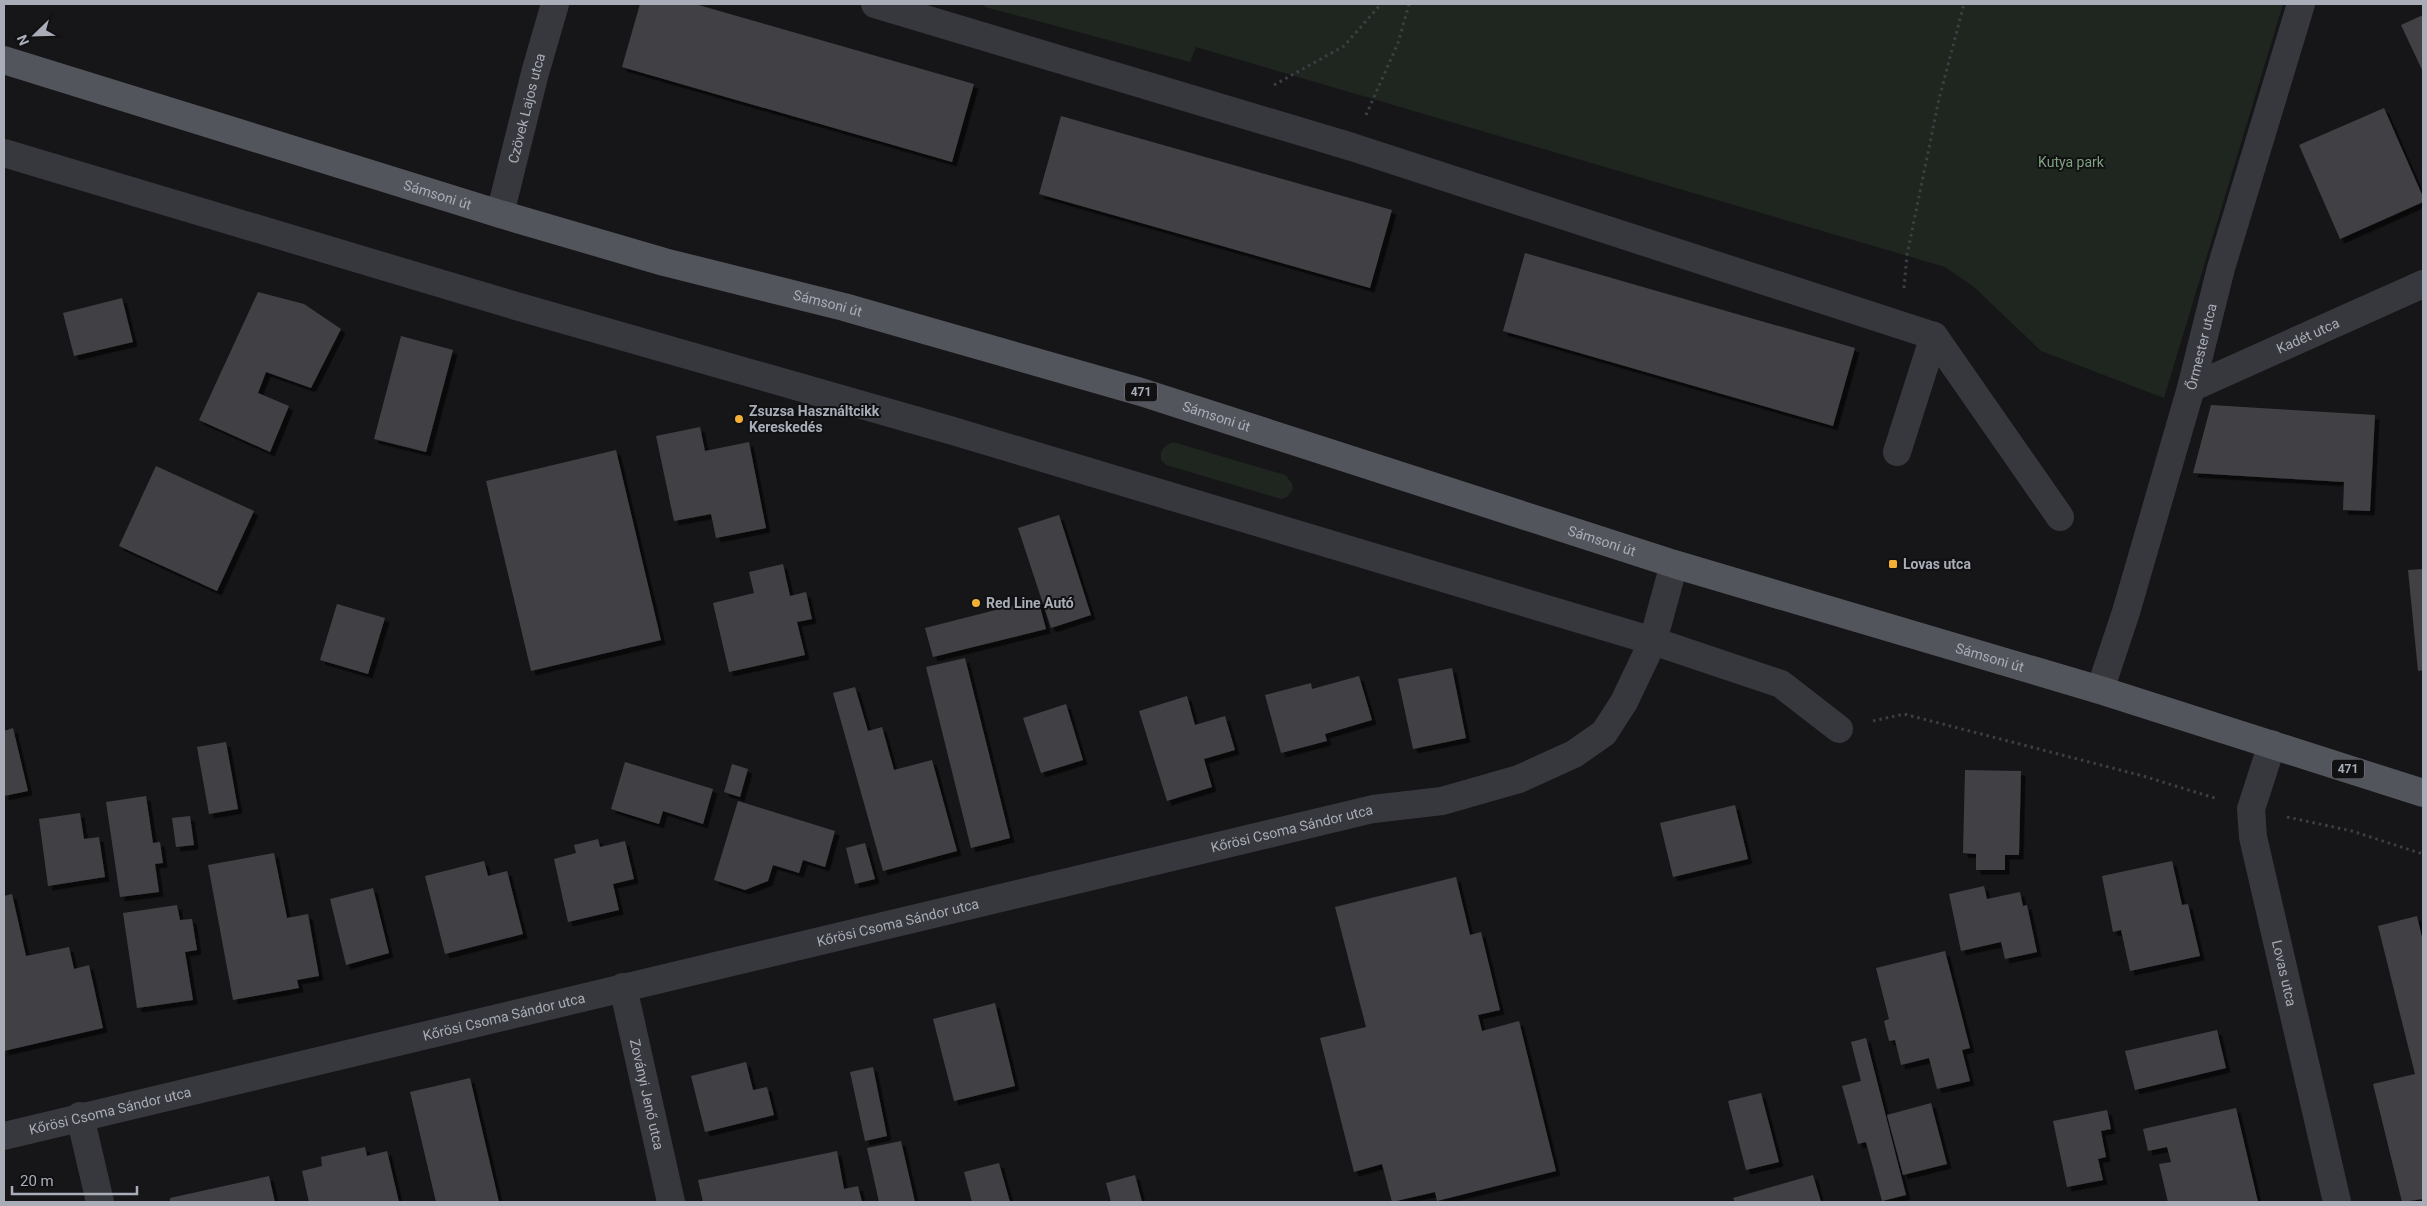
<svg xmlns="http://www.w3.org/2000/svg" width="2427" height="1206" font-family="Roboto,sans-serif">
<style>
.green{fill:#1e261f}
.building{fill:#404145;filter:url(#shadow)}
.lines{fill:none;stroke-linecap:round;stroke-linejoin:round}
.path{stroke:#3d3f44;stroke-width:3;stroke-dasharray:2.5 4;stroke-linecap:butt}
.minor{stroke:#37383d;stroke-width:28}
.major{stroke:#53555c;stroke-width:28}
.poi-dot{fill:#f2b134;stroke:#111113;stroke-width:2}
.labels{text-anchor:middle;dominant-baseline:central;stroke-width:4;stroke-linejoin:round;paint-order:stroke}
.shield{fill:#111113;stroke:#7b7e86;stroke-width:1}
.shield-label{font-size:12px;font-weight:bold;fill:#a8adb8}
.street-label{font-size:14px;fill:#a8adb8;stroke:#111113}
.park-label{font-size:14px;fill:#7fa381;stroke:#111113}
.poi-label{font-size:14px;font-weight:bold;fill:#a8adb8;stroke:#111113;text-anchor:start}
</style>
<defs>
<filter id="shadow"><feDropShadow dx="4.5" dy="4.5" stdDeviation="0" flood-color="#0009"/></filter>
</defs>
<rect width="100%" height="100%" fill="#161618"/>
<!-- green -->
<path class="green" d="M 983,4 L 2283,4 L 2164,398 L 2041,351 L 1974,287 L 1945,267 L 1196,47 L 1190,62 L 985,7 Z
M 1173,442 L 1285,475 L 1292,483 L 1293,489 L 1287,497 L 1281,499 L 1166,465 L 1161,460 C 1160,449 1163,447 1173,442 Z"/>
<!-- building -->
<path class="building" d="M 640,4 L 695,4 L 974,84 L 952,162 L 622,67 Z
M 2423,15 L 2423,72 L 2401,25 Z
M 2384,108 L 2423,197 L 2423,202 L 2340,239 L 2299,145 Z
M 1061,116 L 1392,210 L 1370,288 L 1039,194 Z
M 1525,253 L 1855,348 L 1833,426 L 1503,331 Z
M 258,292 L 304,304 L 341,329 L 311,388 L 266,372 L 258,393 L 289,406 L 270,452 L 199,420 Z
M 122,298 L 133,342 L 74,356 L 63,313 Z
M 401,336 L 453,350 L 426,452 L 374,439 Z
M 2211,405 L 2375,415 L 2370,511 L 2343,510 L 2344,482 L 2193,473 Z
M 700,427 L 705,451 L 749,442 L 766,528 L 716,538 L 711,514 L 674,521 L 656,436 Z
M 616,450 L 661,640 L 531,671 L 486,481 Z
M 156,466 L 254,511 L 217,591 L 119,546 Z
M 1059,515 L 1091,615 L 1051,628 L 1018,528 Z
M 783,564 L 790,596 L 806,592 L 812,619 L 797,622 L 805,655 L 729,672 L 713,603 L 754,593 L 749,572 Z
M 2423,569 L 2423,670 L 2418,671 L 2408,570 Z
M 1038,599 L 1046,629 L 933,657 L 925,628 Z
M 337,604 L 385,618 L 368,674 L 320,660 Z
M 965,658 L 1010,838 L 971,848 L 926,667 Z
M 1452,668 L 1466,738 L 1413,749 L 1398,679 Z
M 1359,676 L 1372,720 L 1325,734 L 1327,741 L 1281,753 L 1265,695 L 1311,683 L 1312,689 Z
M 855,687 L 868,731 L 882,727 L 894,770 L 932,760 L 957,851 L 883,871 L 833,693 Z
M 1187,696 L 1195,725 L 1225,716 L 1235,750 L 1204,759 L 1212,787 L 1167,801 L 1139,711 Z
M 1066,704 L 1083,760 L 1041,773 L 1023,718 Z
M 13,728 L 28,791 L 4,796 L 4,731 Z
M 226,742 L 238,809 L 209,814 L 197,747 Z
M 625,762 L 713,789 L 703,824 L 663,811 L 659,824 L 611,809 Z
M 732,764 L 748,769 L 740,797 L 724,792 Z
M 1965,770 L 2021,771 L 2019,855 L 2005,855 L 2005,870 L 1976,870 L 1976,854 L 1963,853 Z
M 146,796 L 153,843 L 160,842 L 163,863 L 155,864 L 159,892 L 120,897 L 106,802 Z
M 738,801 L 835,831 L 825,867 L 803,860 L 799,873 L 773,865 L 768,881 L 745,890 L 714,880 Z
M 1735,805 L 1748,859 L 1673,877 L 1660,823 Z
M 80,813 L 84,839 L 99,837 L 105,877 L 48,886 L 39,819 Z
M 190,816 L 194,845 L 176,847 L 172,818 Z
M 598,839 L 600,847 L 625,841 L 634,879 L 613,884 L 619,910 L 568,922 L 554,859 L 576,853 L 574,845 Z
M 865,843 L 875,879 L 855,884 L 846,848 Z
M 274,853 L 287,918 L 308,914 L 319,976 L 297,980 L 299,988 L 233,1000 L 208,865 Z
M 484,861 L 488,876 L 507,871 L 523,934 L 445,954 L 425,876 Z
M 2172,861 L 2182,905 L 2188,904 L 2200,956 L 2130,971 L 2121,930 L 2113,932 L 2102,876 Z
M 1456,877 L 1470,935 L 1481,932 L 1500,1010 L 1478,1015 L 1482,1031 L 1519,1021 L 1556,1171 L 1437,1201 L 1435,1192 L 1392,1202 L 1382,1164 L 1354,1172 L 1320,1038 L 1366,1027 L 1335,907 Z
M 1984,886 L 1987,899 L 2020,892 L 2023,906 L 2027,905 L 2037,952 L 2005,959 L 2001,942 L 1961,951 L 1949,894 Z
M 373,888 L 389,953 L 346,965 L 330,899 Z
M 12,894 L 26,956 L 69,947 L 74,969 L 89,965 L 103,1028 L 4,1051 L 4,896 Z
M 177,905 L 180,920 L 192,919 L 197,950 L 185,952 L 193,1000 L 137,1008 L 123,913 Z
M 2417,916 L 2423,942 L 2423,1199 L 2402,1202 L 2373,1084 L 2415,1074 L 2378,926 Z
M 1945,951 L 1970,1048 L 1962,1050 L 1970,1081 L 1937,1089 L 1929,1058 L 1901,1065 L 1895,1040 L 1889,1041 L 1884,1021 L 1889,1019 L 1876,968 Z
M 995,1003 L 1015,1086 L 954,1101 L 933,1019 Z
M 2217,1030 L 2226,1068 L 2135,1090 L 2125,1051 Z
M 1866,1038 L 1906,1195 L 1882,1201 L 1866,1142 L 1858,1144 L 1842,1086 L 1861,1081 L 1851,1042 Z
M 746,1062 L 753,1090 L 767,1087 L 774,1115 L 705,1132 L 691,1076 Z
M 873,1067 L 887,1136 L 865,1141 L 850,1072 Z
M 470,1078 L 499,1202 L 436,1202 L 410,1092 Z
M 1761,1093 L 1779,1162 L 1746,1170 L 1728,1101 Z
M 1931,1103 L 1947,1164 L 1903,1175 L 1887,1115 Z
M 2236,1108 L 2258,1202 L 2168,1202 L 2159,1164 L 2171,1162 L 2167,1147 L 2148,1151 L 2143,1129 Z
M 2107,1110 L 2111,1129 L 2101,1131 L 2106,1157 L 2098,1159 L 2103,1180 L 2067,1187 L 2053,1121 Z
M 901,1141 L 915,1202 L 879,1202 L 867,1148 Z
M 365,1147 L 367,1156 L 387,1151 L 399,1202 L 309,1202 L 302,1171 L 322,1166 L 321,1157 Z
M 837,1151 L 844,1189 L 858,1186 L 862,1202 L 703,1202 L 698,1180 Z
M 999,1163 L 1010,1202 L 972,1202 L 964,1172 Z
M 1135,1175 L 1142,1202 L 1111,1202 L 1106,1183 Z
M 1813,1175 L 1821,1202 L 1735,1202 L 1733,1198 Z
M 269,1176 L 275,1202 L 170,1202 L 170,1198 Z"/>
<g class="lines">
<!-- path -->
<path class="path" d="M 1274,85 L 1344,46 L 1381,4
M 1366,115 L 1398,43 L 1409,4
M 1904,288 L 1907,255 L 1939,99 L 1964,4
M 1873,721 L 1904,714 L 2143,776 L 2218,799
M 2287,817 L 2352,831 L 2423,854"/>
<!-- minor -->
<g class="minor">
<path d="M 875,4 L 1352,147 L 1934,336 L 2060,517"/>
<path d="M 4,153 L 516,306 L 953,431 L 1653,641 L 1781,684 L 1839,729"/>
<path id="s1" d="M 500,214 L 535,73 L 555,4"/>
<path id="s2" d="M 2191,388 L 2423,284"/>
<path d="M 1897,452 L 1934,336"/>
<path id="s3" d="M 2100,690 L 2126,612 L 2191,388 L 2221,268 L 2301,4"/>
<path id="s4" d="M 2272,744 L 2251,809 L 2253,837 L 2337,1202"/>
<path id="s5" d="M 623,987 L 671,1202"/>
<path d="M 80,1116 L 100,1202"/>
<path id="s6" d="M 4,1136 L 1373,809 L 1442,801 L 1519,779 L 1574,754 L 1604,733 L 1624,702 L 1653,641 L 1674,564"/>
</g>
<!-- major -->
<path class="major" id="s7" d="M 4,60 L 500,214 L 664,262 L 844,307 L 1141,392 L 1674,564 L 2100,690 L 2423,793"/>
</g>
<!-- markers -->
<g class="poi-dot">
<circle cx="739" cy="419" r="5"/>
<rect x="1888" y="559" width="10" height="10" rx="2.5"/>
<circle cx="976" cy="603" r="5"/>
</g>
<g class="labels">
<!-- shield labels -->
<g class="shield">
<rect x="1125" y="382.5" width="32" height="19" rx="4"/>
<rect x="2332" y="759.5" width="32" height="19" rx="4"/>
</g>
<g class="shield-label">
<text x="1141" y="392">471</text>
<text x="2348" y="769">471</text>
</g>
<!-- street labels -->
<g class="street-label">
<text stroke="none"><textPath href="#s1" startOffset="109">Czövek Lajos utca</textPath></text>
<text stroke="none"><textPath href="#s7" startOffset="454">Sámsoni út</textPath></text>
<text stroke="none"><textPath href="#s7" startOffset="859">Sámsoni út</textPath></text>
<text stroke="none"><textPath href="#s2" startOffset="128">Kadét utca</textPath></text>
<text stroke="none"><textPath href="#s3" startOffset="358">Őrmester utca</textPath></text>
<text stroke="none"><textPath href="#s7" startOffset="1264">Sámsoni út</textPath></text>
<text stroke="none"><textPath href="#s7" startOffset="1669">Sámsoni út</textPath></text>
<text stroke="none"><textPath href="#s7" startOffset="2074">Sámsoni út</textPath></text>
<text stroke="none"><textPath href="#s6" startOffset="1324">Kőrösi Csoma Sándor utca</textPath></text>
<text stroke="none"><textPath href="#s6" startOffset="919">Kőrösi Csoma Sándor utca</textPath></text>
<text stroke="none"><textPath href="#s4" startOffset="236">Lovas utca</textPath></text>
<text stroke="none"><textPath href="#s6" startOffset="514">Kőrösi Csoma Sándor utca</textPath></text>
<text stroke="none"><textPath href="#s5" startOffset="110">Zoványi Jenő utca</textPath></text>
<text stroke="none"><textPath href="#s6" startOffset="109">Kőrösi Csoma Sándor utca</textPath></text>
</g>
<!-- park labels -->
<g class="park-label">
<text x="2071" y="162">Kutya park</text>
</g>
<!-- poi labels -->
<g class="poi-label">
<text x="749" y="411">Zsuzsa Használtcikk<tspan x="749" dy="16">Kereskedés</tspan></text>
<text x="1903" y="564">Lovas utca</text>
<text x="986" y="603">Red Line Autó</text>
</g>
</g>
<!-- border -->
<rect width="2427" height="1206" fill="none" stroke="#a8adb8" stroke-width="10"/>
<!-- north arrow -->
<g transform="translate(35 35) rotate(247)" stroke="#111113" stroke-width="4" paint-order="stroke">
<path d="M0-4L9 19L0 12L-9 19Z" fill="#a8adb8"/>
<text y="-8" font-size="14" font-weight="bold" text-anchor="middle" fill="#a8adb8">N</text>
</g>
<!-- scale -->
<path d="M12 1186v8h125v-8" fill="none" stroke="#a8adb8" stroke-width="2.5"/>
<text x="20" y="1186" font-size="15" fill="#a8adb8" stroke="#111113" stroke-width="4" paint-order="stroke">20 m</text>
</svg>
